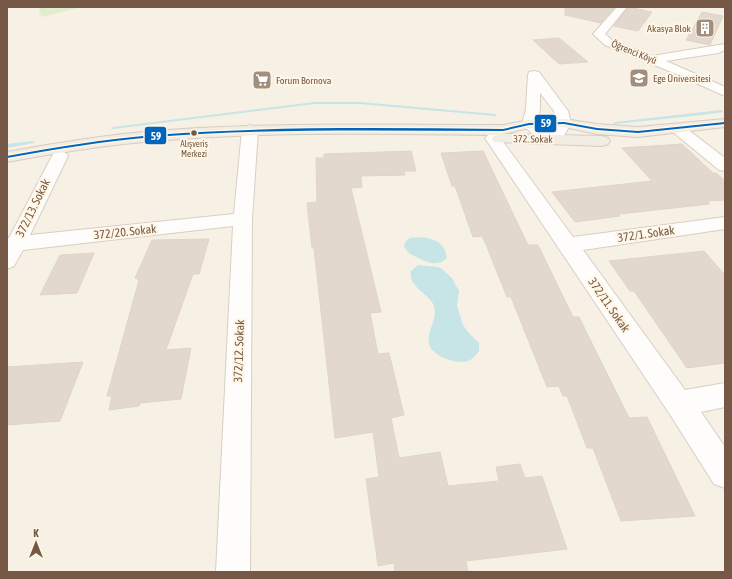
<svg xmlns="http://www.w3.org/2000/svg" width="732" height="579" font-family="'Asap Condensed',sans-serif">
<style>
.green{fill:#e0eecf}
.water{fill:#c7e4e7}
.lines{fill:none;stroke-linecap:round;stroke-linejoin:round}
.stream{fill:#c7e4e7;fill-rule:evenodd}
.building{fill:#e3d8cd;stroke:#e0d4c7}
.minor-casing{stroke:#d8cec4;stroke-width:2}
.major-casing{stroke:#d5ccc2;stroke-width:2}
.minor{fill:#fefdfb;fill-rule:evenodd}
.major{fill:#f2ede2;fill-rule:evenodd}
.bus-1-casing{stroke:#fff6e6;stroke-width:3}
.bus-1{fill:#0065bd;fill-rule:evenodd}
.bus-dot{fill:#755845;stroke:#fff6e6;stroke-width:1.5}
.labels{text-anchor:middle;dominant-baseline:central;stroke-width:4;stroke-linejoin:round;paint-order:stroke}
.far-bus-label{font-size:9px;fill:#755845;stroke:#fff6e6}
.far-poi-label{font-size:10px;fill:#755845;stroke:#fff6e6;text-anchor:start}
.far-street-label{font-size:10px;fill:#755845;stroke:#fff6e6}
.street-label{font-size:12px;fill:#755845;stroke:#fff6e6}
.line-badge{stroke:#fff6e6;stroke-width:1.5}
.badge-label{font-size:11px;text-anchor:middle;font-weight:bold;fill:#fff}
</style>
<rect width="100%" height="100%" fill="#f7f1e5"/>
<!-- green -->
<path class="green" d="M 40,7 L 81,7 L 43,17 L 39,13 Z"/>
<!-- water -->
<path class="water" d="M 422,237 C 437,240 444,242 447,258 C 437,267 429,263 418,258 C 412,255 407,253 404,246 L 406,241 L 410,238 Z
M 418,265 L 438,267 L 442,269 L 452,278 L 459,291 L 457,306 L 463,325 L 468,332 L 479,343 L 479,351 C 476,355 473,359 468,361 C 457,365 432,356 429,344 C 426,330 441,316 432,302 C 425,292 408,285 411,271 Z"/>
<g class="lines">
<!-- stream -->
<path class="stream" d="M 315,102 L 360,102 L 495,114 L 497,115 L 495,116 L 360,104 L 315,104 L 113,129 L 111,128 L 113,127 Z
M 721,110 L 723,111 L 723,112 L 702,115 L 615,124 L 613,123 L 615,122 Z
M 32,141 L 34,142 L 34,143 L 7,148 L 7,144 Z"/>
</g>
<!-- building -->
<path class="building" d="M 565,7 L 615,7 L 601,23 L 565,15 Z
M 628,7 L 652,12 L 638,31 L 614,26 Z
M 702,12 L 723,16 L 710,45 L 686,40 Z
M 559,38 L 588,62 L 559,64 L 533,40 Z
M 682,144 L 714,174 L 716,173 L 725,181 L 725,200 L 707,201 L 710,204 L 619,214 L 620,216 L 575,222 L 552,192 L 652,181 L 622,148 Z
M 411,151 L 416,171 L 404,171 L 405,175 L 361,176 L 362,187 L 351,188 L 381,312 L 370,313 L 378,354 L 389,353 L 404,415 L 391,418 L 399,458 L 440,452 L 448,486 L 499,481 L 496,467 L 520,464 L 525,478 L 542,476 L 567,549 L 466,561 L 468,572 L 395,572 L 394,563 L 378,566 L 366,479 L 379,477 L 373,432 L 335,438 L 314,248 L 312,248 L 307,203 L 317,202 L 316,158 L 324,158 L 324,154 Z
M 483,151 L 528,245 L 538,245 L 573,317 L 579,317 L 629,418 L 647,417 L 695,516 L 621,521 L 593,448 L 587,448 L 567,396 L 563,396 L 559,386 L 547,387 L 511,297 L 507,297 L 485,242 L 482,236 L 473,237 L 455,186 L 452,186 L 441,153 Z
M 209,239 L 199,274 L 193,274 L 166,350 L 191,348 L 181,399 L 140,403 L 139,406 L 109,410 L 112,396 L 107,396 L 139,280 L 135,278 L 152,240 Z
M 704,251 L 725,275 L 725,363 L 687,368 L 634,291 L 630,291 L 609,261 Z
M 94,253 L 77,293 L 40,295 L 60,255 Z
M 83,362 L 60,421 L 7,425 L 7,367 Z"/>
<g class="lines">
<!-- minor casing -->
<g class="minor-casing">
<path id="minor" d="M 617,7 L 627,7 L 605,34 L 613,41 L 652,56 L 725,44 L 725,50 L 718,53 L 666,61 L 725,87 L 725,96 L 669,71 L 605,45 L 593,34 Z
M 534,71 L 539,72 L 568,111 L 571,123 L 560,143 C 547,147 534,134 524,127 L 522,124 L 526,109 L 528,75 L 529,72 ZM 540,93 L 554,111 L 557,123 L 551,132 L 537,122 L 540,109 Z
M 678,124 L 683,126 L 725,158 L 725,171 L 719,170 L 673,132 L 670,129 L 673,126 Z
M 250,125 L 255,127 L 258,130 L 252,219 L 250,572 L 216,572 L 233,226 L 23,250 L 14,266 L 7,269 L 7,238 L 9,238 L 52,156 L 54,153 L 60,151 L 66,153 L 68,156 L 30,235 L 234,214 L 242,130 L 245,127 Z
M 493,133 L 498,135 L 573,237 L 725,217 L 725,229 L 583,250 L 685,390 L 725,383 L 725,407 L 701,412 L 725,447 L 725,488 L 714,484 L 669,413 L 485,138 L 488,135 Z"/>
</g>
<!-- major casing -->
<g class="major-casing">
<path id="major" d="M 564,119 L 597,124 L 638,127 L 725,119 L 725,127 L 638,137 L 597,134 L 564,127 L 529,128 L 504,134 L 602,136 L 608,138 L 610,141 L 608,144 L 602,146 L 494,142 L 492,139 L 494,136 L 499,135 C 384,134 269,131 154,141 C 105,145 56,153 7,162 L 7,152 C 56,143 105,135 154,131 C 270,122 387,125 503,125 L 529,120 Z"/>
</g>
<!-- minor -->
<use href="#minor" class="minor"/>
<!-- major -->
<use href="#major" class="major"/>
<!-- bus-1 casing -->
<g class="bus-1-casing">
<path id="bus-1" d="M 564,122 L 597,128 L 638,131 L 725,122 L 725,124 L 638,133 L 597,130 L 564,124 L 529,125 L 503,131 C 387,131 270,128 154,137 C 105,141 56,149 7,158 L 7,156 C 56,147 105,139 154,135 C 270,126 387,128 503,129 L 529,123 Z"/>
</g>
<!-- bus-1 -->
<use href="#bus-1" class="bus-1"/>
</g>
<!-- icons -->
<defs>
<g id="building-square" transform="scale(1)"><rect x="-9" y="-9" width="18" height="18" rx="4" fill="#a28e7d" stroke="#fff6e6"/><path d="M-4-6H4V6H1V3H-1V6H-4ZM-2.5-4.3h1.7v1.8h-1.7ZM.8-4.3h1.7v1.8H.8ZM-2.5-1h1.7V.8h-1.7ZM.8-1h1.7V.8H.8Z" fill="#fff"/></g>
<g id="university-square" transform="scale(1)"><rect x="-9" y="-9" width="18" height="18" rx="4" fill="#a28e7d" stroke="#fff6e6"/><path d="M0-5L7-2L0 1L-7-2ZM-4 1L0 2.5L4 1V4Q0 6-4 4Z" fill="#fff"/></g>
<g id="supermarket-square" transform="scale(1)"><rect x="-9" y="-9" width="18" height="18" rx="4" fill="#a28e7d" stroke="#fff6e6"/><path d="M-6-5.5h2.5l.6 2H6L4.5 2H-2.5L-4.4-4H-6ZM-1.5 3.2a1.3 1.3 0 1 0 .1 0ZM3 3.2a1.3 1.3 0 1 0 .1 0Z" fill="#fff"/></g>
</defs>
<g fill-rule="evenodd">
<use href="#building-square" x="705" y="28"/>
<use href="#university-square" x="639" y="78"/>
<use href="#supermarket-square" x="262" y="80"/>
</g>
<!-- markers -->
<circle class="bus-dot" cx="194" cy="133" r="3.5"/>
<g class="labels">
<!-- far-bus labels -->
<g class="far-bus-label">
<text x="194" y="144">Alışveriş<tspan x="194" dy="10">Merkezi</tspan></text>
</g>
<!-- far-poi labels -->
<g class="far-poi-label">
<text x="691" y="28" text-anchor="end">Akasya Blok</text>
<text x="653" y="78">Ege Üniversitesi</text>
<text x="276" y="80">Forum Bornova</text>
</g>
<!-- far-street labels -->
<g class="far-street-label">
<text transform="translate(634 52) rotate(22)">Öğrenci Köyü</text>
<text transform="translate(533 139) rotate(1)">372. Sokak</text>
</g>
<!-- street labels -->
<g class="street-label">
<text transform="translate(33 208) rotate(-64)">372/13. Sokak</text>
<text transform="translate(125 232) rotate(-6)">372/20. Sokak</text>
<text transform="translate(646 234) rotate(-8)">372/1. Sokak</text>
<text transform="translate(609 305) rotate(55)">372/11. Sokak</text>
<text transform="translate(239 351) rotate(-88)">372/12. Sokak</text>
</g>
</g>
<g class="line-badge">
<rect x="534" y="114" width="23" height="19" rx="4" fill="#0065bd"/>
<rect x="144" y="126" width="23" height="19" rx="4" fill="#0065bd"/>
</g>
<g class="badge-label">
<text x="546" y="127">59</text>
<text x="156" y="140">59</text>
</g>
<!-- border -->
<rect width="732" height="579" fill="none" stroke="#755845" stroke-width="16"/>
<!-- north arrow -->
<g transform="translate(36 543)" stroke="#fff6e6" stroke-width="3" paint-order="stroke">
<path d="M0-3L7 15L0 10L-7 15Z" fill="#755845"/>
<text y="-6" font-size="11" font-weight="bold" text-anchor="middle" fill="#755845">K</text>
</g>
</svg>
